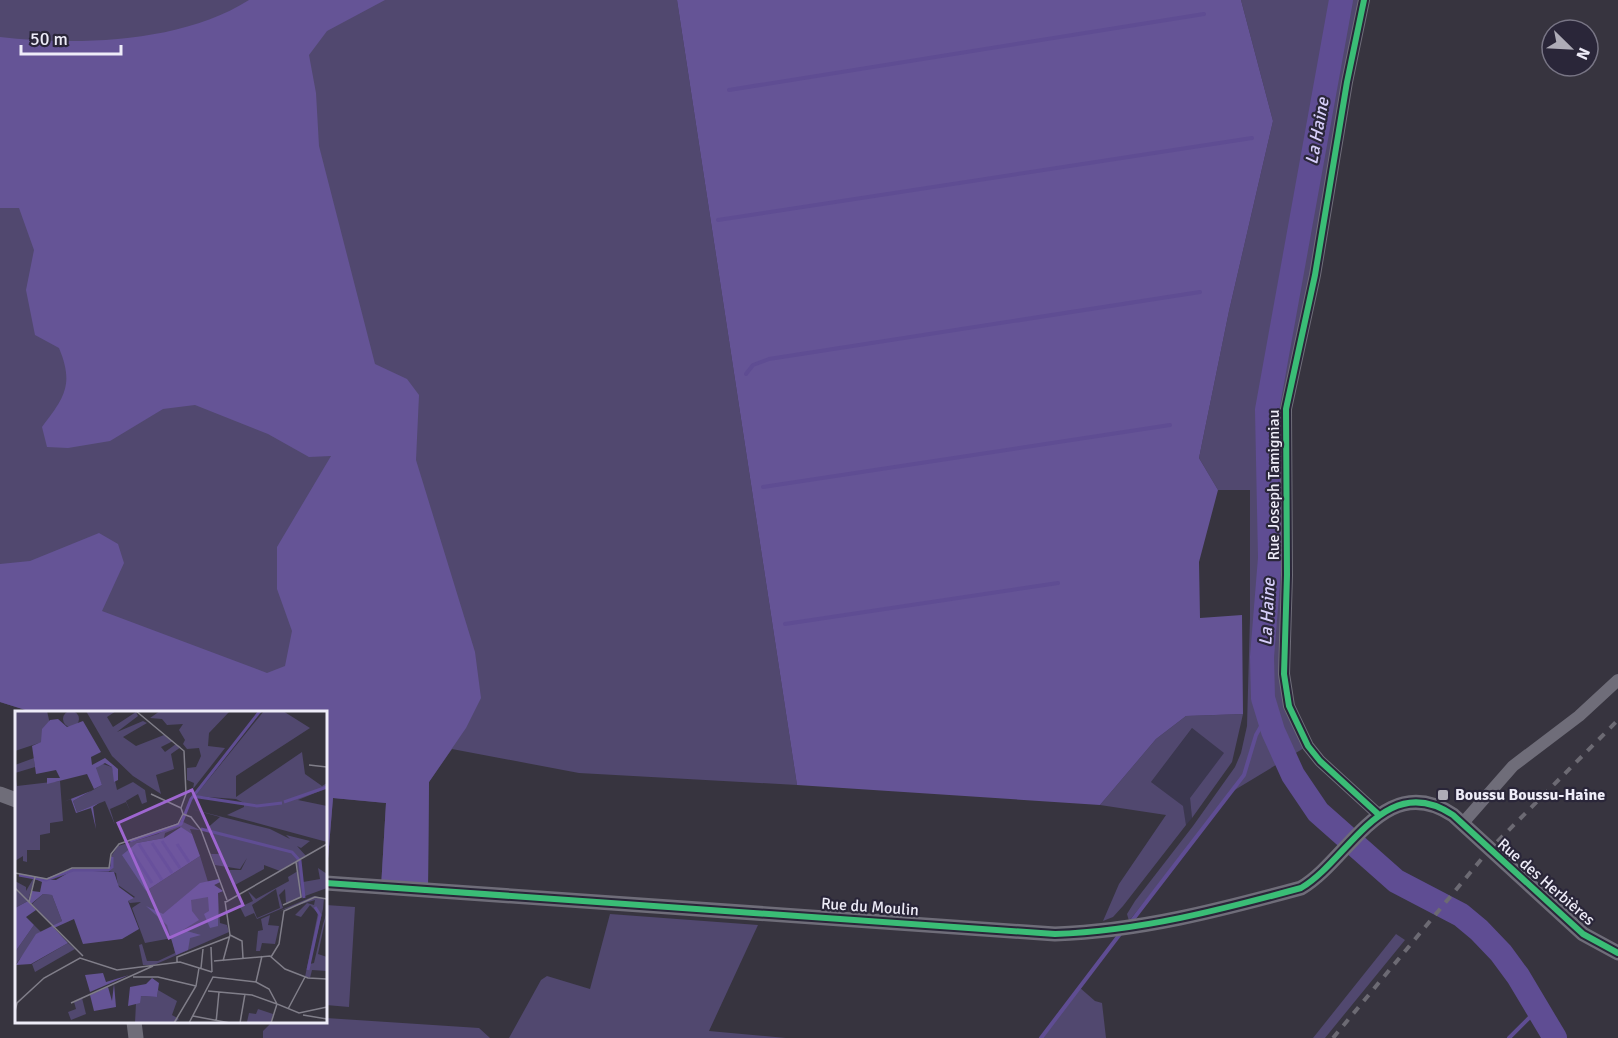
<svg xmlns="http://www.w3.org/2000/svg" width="1618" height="1038" font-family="Signika,sans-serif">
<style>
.built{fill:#3b374f}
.green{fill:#51486f}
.forest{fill:#655496}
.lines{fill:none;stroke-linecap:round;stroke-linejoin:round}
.stream{stroke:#5f4d93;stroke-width:4}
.river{stroke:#5f4d93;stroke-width:24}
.minor{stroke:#6f6d79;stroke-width:12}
.tertiary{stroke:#6f6d79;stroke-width:15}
.rail{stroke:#6c6a73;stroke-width:4;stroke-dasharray:8 8;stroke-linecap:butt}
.cycleway-casing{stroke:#2a2639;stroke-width:10}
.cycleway{stroke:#3abd76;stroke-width:6}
.poi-dot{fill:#aeacb7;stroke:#2a2639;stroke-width:2}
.labels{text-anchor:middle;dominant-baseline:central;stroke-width:4.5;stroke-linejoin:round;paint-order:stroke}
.street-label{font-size:16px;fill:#eeecf8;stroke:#2a2639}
.poi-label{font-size:16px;font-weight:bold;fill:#eeecf8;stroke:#2a2639;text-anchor:start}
.water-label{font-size:18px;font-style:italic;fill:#d6cef9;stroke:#2a2639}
.inset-river{fill:none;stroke:#5f4d93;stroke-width:3}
.inset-road{fill:none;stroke:#807e89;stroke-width:1.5}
.view{fill:#9e66d0;fill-opacity:0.15;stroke:#9e66d0;stroke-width:3}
.inset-edge{fill:none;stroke:#eeecf8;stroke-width:3}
</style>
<rect width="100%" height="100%" fill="#37343f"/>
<!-- built -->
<path class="built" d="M 1192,728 L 1225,753 L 1190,798 L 1192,818 L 1186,825 L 1182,806 L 1151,782 Z"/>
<!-- green -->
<path class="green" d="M 0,0 L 677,0 L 797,785 L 579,773 L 452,749 L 429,782 L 428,889 L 381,888 L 386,803 L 333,798 L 326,883 L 326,712 L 32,712 L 0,702 Z
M 1241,0 L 1360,0 L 1311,278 L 1281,407 L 1284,537 L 1280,681 L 1284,709 L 1304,748 L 1233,791 L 1129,921 L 1127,914 L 1135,901 L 1193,826 L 1235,767 L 1241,753 L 1247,726 L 1250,617 L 1250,490 L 1218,490 L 1199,458 L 1229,311 L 1273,121 Z
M 1243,714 L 1232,762 L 1192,818 L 1190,798 L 1224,753 L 1192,728 L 1151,782 L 1183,806 L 1186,825 L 1123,906 L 1113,917 L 1103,921 L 1119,884 L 1166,815 L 1100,805 L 1156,739 L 1186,716 Z
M 326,905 L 355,907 L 349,1007 L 326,1005 Z
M 610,914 L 758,925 L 709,1031 L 786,1038 L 509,1038 L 541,980 L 547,976 L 590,989 Z
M 1396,934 L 1405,940 L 1325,1038 L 1313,1038 Z
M 1079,987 L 1095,1001 L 1102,1003 L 1106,1038 L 1041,1038 Z
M 326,1018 L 479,1028 L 490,1038 L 263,1038 L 263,1031 L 272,1022 L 326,1022 Z"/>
<!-- forest -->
<path class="forest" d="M 249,0 L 385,0 L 327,31 L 309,55 L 316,93 L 319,146 L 375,364 L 407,379 L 419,395 L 416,460 L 475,652 L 481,698 L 466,728 L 429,782 L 428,889 L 381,888 L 386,803 L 333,798 L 326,883 L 326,712 L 32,712 L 0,702 L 0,564 L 30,561 L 99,533 L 118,544 L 124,563 L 102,611 L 267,673 L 285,666 L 292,631 L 277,589 L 277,547 L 331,456 L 309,457 L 268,434 L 195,405 L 163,409 L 110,441 L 68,448 L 47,447 L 42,427 C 65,397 74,384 59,348 L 35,335 L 26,290 L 34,250 L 19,208 L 0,208 L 0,37 C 77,46 181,43 249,0 Z
M 677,0 L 1241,0 L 1273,121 L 1229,311 L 1199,458 L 1218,490 L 1199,562 L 1200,618 L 1242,615 L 1243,714 L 1186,716 L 1156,739 L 1100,805 L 797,785 Z"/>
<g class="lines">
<!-- stream -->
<path class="stream" d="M 729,90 L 1204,14
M 718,220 L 1252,138
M 746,374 L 753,365 L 769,359 L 1200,292
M 763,487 L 1170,425
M 785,624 L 1058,583
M 1131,922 L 1244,775 L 1256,735 L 1268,714
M 1041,1038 L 1120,934
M 1509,1038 L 1538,1009"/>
<!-- river -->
<path class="river" d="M 1341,0 L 1267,410 L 1270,558 L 1262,657 L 1263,698 L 1273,731 L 1293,775 L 1318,812 L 1396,881 L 1461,915 L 1479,930 L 1501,953 L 1518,976 L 1555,1038"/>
<!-- minor -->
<path class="minor" d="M 1364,0 L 1347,82 L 1315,275 L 1286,409 L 1287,575 L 1284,674 L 1289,706 L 1308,746 L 1320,761 L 1378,814
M 1462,824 L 1513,766 L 1579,716 L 1618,680"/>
<!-- tertiary -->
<path class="tertiary" d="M 0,794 L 16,800
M 326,883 L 1055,934 C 1140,931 1220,910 1301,888 C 1349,860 1384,769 1453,815 L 1583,934 L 1618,953
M 134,1022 L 136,1038"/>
<!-- rail -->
<path class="rail" d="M 1333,1038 L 1489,850 L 1618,720"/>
<!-- cycleway casing -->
<g class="cycleway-casing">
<path id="cycleway" d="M 1364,0 L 1347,82 L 1315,275 L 1286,409 L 1287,575 L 1284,674 L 1289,706 L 1308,746 L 1320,761 L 1378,814
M 326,883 L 1055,934 C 1140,931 1220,910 1301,888 C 1349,860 1384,769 1453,815 L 1583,934 L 1618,953"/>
</g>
<!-- cycleway -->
<use href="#cycleway" class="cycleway"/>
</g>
<!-- markers -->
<rect class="poi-dot" x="1437" y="789" width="12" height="12" rx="3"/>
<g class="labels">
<!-- street labels -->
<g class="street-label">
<text transform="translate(1274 485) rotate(-90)">Rue Joseph Tamigniau</text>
<text transform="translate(1546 882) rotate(41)">Rue des Herbières</text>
<text transform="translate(870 907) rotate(4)">Rue du Moulin</text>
</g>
<!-- poi labels -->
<g class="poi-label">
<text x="1455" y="795">Boussu Boussu-Haine</text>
</g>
<!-- water labels -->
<g class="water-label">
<text transform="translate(1317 131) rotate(-80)">La Haine</text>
<text transform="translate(1267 612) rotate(-87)">La Haine</text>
</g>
</g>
<!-- overview -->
<g transform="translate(15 711)">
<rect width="312" height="312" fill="#37343f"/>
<path d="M48 8a8 8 0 1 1 16 0a8 8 0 1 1-16 0ZM 0,0 L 32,0 L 35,13 L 27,31 L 0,40 ZM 71,0 L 101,0 L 92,6 L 98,16 L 121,1 L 123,5 L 102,21 L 128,10 L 132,12 L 108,26 L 121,35 L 149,24 L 158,30 L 146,36 L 150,41 L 161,33 L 166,36 L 156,43 L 159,58 L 141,64 L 146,83 L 118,65 L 97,45 ZM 145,0 L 215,0 L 194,22 L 193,35 L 210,37 L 178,78 L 179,72 L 172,69 L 172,57 L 181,56 L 186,45 L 184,37 L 172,38 L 168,33 L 170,29 L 164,19 L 168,13 L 152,14 L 147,8 L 135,7 ZM 249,0 L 268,0 L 295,17 L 221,65 L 221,86 L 287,41 L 290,63 L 307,75 L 312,72 L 312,77 L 283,89 L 312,95 L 312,131 L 212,104 L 229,96 L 229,92 L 221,88 L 180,85 ZM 19,47 L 20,56 L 0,62 L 2,75 L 45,70 L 48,110 L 35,112 L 35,122 L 25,124 L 25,139 L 12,139 L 12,151 L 8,150 L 8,145 L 0,150 L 0,54 ZM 85,52 L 97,56 L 102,79 L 118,71 L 130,79 L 132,91 L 127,93 L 123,83 L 111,90 L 116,102 L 111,91 L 95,98 L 100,114 L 90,90 L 62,101 L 58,90 L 87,74 L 80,59 ZM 176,98 L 255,118 L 275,128 L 271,124 L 295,130 L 286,137 L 282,135 L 291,145 L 285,148 L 288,171 L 305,168 L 303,157 L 312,163 L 312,177 L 271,192 L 270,178 L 264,184 L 268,197 L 242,208 L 239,202 L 230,206 L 225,196 L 238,190 L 233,180 L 241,188 L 274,170 L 273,166 L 283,160 L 281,151 L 265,160 L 249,154 L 249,158 L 218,175 L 212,159 L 226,159 L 232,147 L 225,158 L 200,154 L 196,143 L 205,143 L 197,120 L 190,119 L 205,106 ZM 261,178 L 265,197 L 242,207 L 237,194 ZM 166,110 L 185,119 L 175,118 L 177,123 L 165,116 L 150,122 L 149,127 L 122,132 L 131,180 L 185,145 L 193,171 L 204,168 L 205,171 L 199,174 L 208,180 L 203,182 L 205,212 L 212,214 L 214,221 L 139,254 L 128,254 L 124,234 L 127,233 L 132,250 L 143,250 L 160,242 L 157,227 L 130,232 L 117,197 L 126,191 L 115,192 L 113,190 L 120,186 L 103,174 L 101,162 L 91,159 L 96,156 L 95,147 L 103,135 L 143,123 ZM 57,161 L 62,162 L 55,166 L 47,183 L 30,181 L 44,173 L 46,176 ZM 18,168 L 19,168 L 13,190 L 0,197 L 0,170 L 11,176 L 11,180 ZM 28,183 L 37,184 L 47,210 L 38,215 L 17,193 ZM 299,185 L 309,187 L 308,198 L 295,253 L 299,252 L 308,213 L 312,201 L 303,243 L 312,246 L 312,260 L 297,259 L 295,267 L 290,266 L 303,202 L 295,194 L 286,206 L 280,204 L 292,192 L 299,194 L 300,189 L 264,200 ZM 255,204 L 253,214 L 264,215 L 260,233 L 247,232 L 245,240 L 241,240 L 243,220 L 248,219 L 246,208 ZM 19,214 L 26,221 L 0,254 L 0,241 ZM 53,232 L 60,238 L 20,261 L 17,253 ZM 143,279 L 162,290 L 157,304 L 164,308 L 159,312 L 120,312 L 121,292 L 126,285 L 142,286 ZM 67,287 L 71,303 L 56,309 L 53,301 L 61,298 L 59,291 ZM 243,298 L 258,303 L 256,312 L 232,311 L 234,302 L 241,303 Z" fill="#51486f" fill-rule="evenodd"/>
<path d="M 43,8 L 52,16 L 68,10 L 86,41 L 76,46 L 77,54 L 90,47 L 103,58 L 103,69 L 99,71 L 97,56 L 90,52 L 81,57 L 87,74 L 79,78 L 72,63 L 32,73 L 32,67 L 45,67 L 41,59 L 21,63 L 17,35 L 26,31 L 27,18 L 35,9 ZM 76,80 L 58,90 L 62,101 L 84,92 L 78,96 L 81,118 L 76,97 L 61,102 L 56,88 L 48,91 ZM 166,116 L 177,123 L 185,145 L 131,180 L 107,144 L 122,132 L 149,127 ZM 58,159 L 99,161 L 104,176 L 119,187 L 113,190 L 124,218 L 107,228 L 68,233 L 59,208 L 39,217 L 53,232 L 16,253 L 1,254 L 21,223 L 47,210 L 37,184 L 28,183 L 16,193 L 21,199 L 11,206 L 19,214 L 0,241 L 0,197 L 13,190 L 17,180 L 25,181 L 27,171 L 20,168 L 41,169 ZM 204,168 L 205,171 L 199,174 L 208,180 L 203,182 L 203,215 L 195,217 L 189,203 L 194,200 L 193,186 L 176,189 L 177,200 L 184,209 L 168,219 L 186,224 L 175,227 L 173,239 L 161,244 L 152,214 L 131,195 L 148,203 L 185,172 ZM 88,262 L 91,271 L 114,264 L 75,281 L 70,264 ZM 137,267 L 144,272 L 142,286 L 126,285 L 125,292 L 113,295 L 115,276 L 131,273 ZM 99,273 L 101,296 L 79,300 L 75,284 L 93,276 L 97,290 Z" fill="#655496"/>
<path class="inset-river" d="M 177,85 L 242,95 L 267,92M 269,91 L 312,76M 186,118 L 277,141 L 285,150 L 289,187M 115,130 L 166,113 L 176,88 L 245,0M 147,130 L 165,157M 137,132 L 157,162M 124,133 L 147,169M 162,133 L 174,151M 117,141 L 137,172M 4,164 L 31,169 L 58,159 L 93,159 L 97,156 L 97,146M 293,259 L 305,204 L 300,196"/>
<path class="inset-road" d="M 121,0 L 169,40 L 171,83 L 166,97M 294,54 L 312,56M 136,83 L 166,97M 168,103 L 176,106 L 186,119 L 212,189M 0,162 L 32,168 L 57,157 L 94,157 L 96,143 L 104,133 L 163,113 L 168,103 L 166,97M 0,177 L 68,245M 14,191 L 20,166M 211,191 L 312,133M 268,194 L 286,186 L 281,151M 215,224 L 227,230 L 228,247M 196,236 L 197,261M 256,246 L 264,233 L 269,200 L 300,186 L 312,188M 199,250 L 255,245 L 270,258 L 293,267 L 312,268M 208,250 L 215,224 L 210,190M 162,251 L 162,246 L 214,226M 186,257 L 188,238M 118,266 L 143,266 L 181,275M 241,271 L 247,245M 193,280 L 237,284 L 262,293 L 256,312M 56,292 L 138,255M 273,298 L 290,266M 0,300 L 2,292 L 29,267 L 65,247 L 102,259 L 165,251 L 197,261M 288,304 L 312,308M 178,305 L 215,312M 159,312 L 181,275 L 184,257M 174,312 L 198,266 L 241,271 L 254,278 L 262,293 L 284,302 L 312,296M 201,312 L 204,281M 225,312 L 230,283"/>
<path class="view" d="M 177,79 L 228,194 L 154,227 L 103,112 Z"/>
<rect width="312" height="312" class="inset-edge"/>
</g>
<!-- north arrow -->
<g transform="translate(1570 48) rotate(114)"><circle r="28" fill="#2a2639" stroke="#787585" stroke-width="1.5"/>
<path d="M0-4.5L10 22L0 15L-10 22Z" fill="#aeacb7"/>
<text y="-9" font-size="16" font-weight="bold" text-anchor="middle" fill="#eeecf8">N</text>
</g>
<!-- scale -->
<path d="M21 45v9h100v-9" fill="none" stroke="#eeecf8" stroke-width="3"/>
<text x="30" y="45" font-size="18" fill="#eeecf8" stroke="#2a2639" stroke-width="4.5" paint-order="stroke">50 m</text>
</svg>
